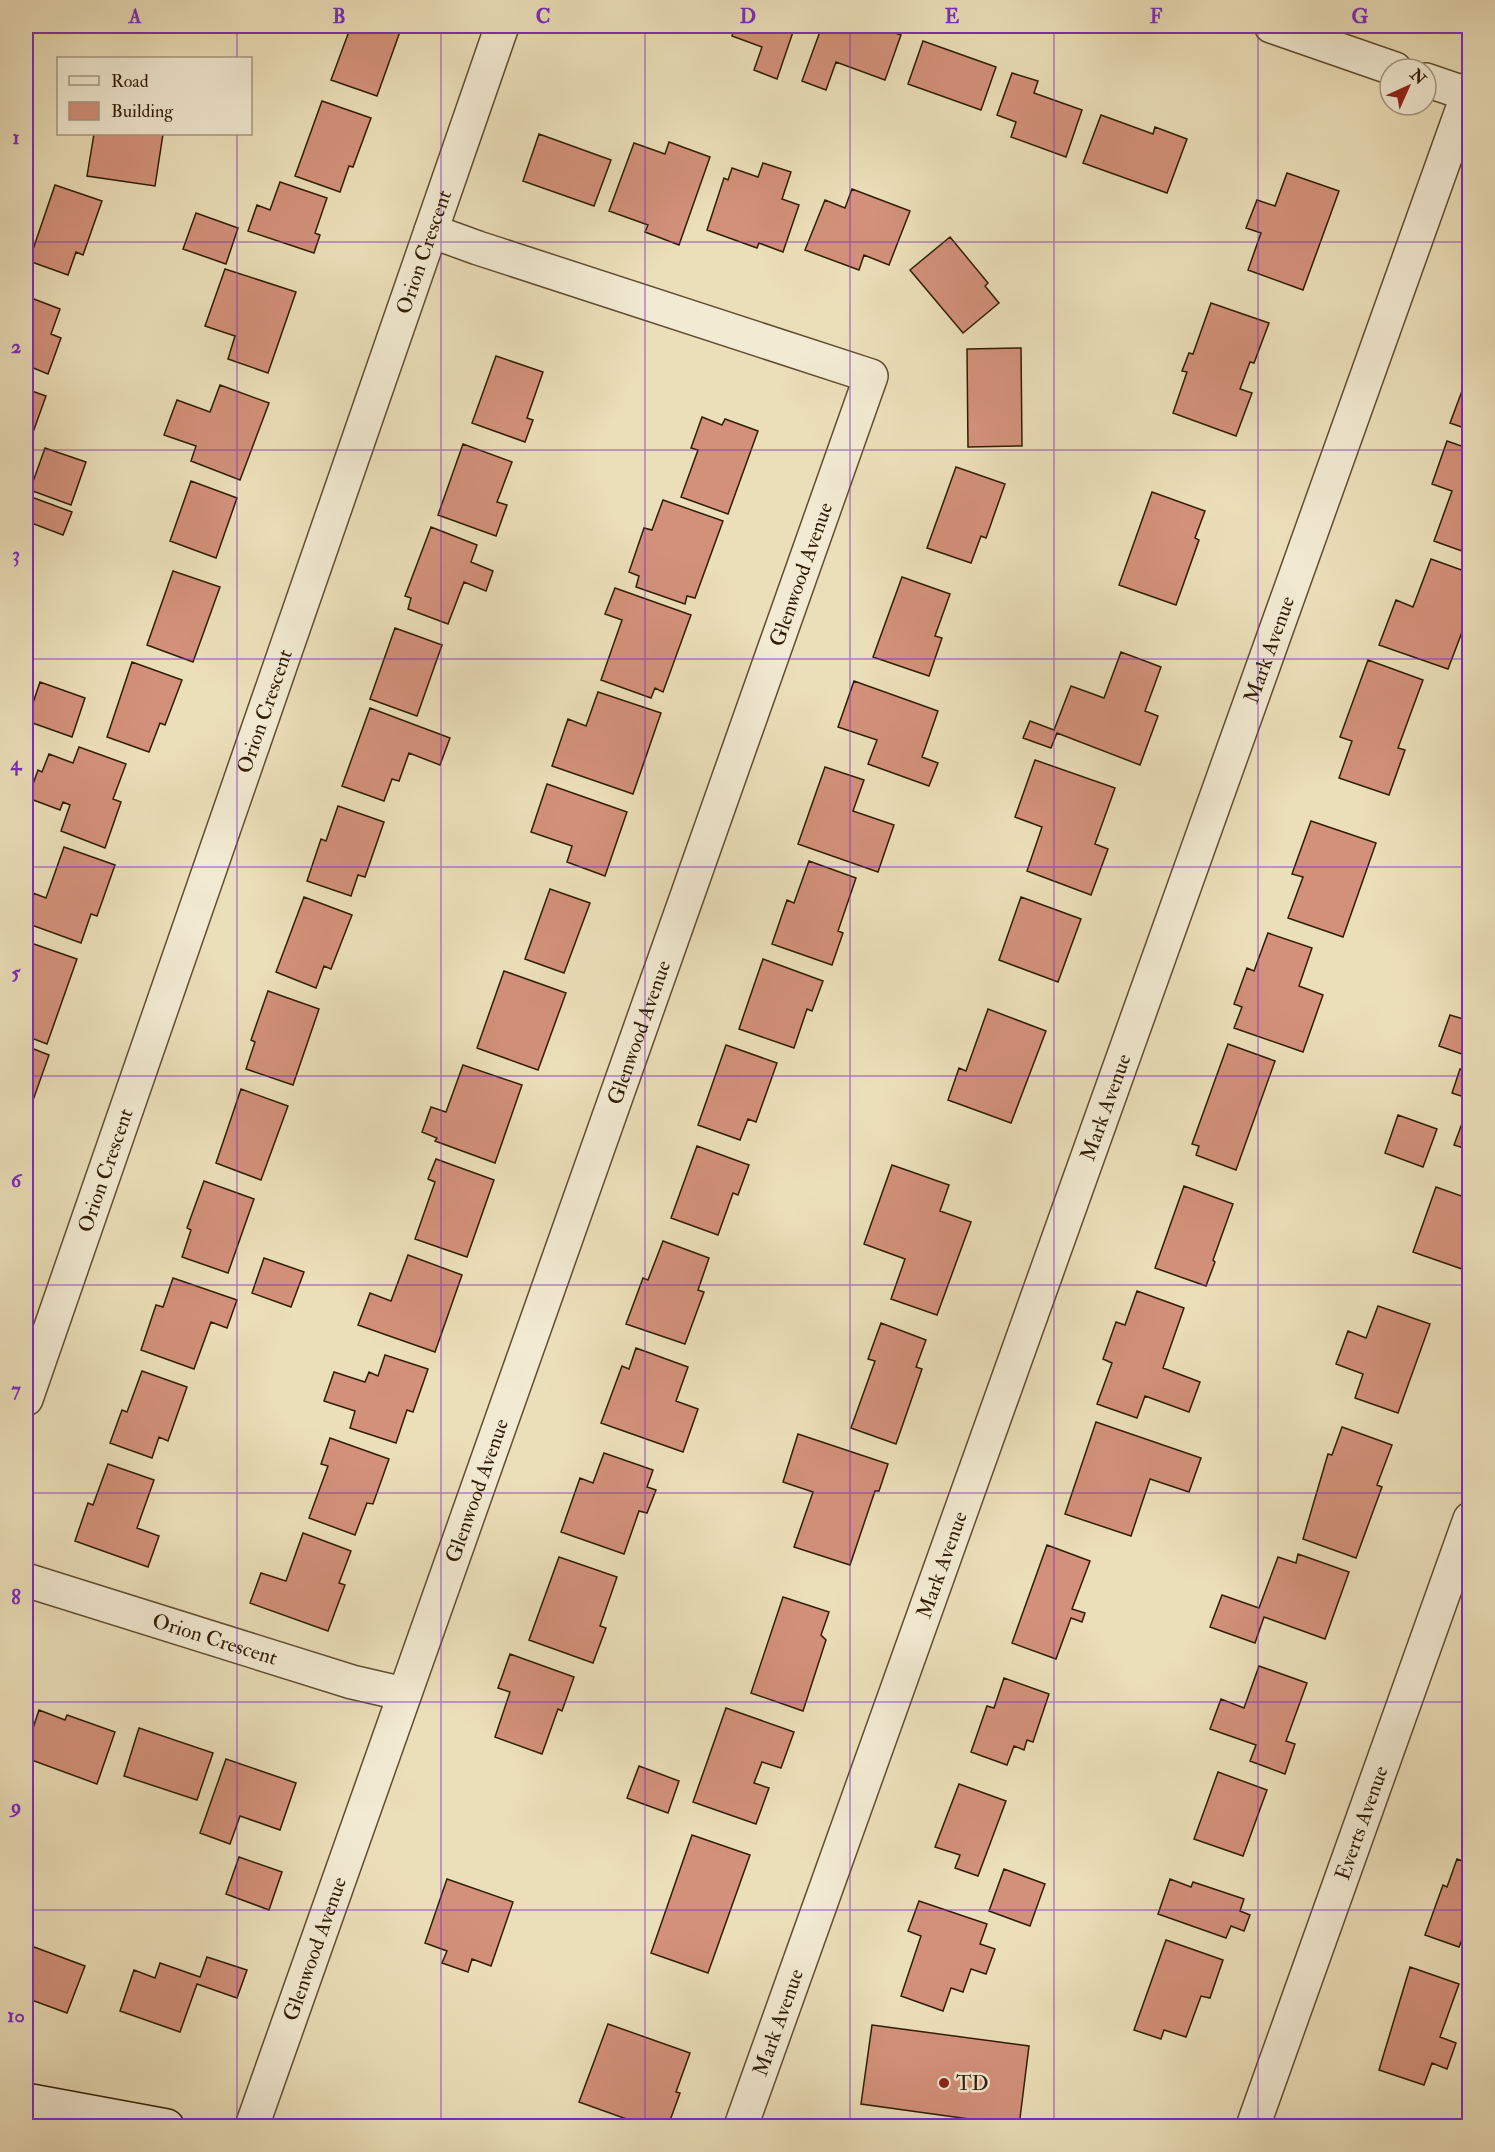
<svg xmlns="http://www.w3.org/2000/svg" width="1495" height="2152" font-family="'IM FELL Double Pica',serif">
<style>
.building{fill:#d3917b;stroke:#311d03;stroke-width:1.5}
.lines{fill:none;stroke-linecap:round;stroke-linejoin:round}
.street-casing{stroke:#604e30;stroke-width:36}
.secondary-casing{stroke:#311d03;stroke-width:36}
.street{stroke:#f2ead2;stroke-width:33}
.secondary{stroke:#f2ead2;stroke-width:33}
.grid{fill:none;stroke:#7b2cbf;stroke-width:1.5;stroke-opacity:0.55}
.poi-dot{fill:#8f2418;stroke:#f2ead2;stroke-width:2}
.labels{text-anchor:middle;dominant-baseline:central;stroke-width:5;stroke-linejoin:round;paint-order:stroke}
.street-label{font-size:21px;fill:#311d03;stroke:#f2ead2}
.poi-label{font-size:21px;fill:#311d03;stroke:#f2ead2;text-anchor:start}
.neatline{fill:none;stroke:#7b2cbf;stroke-width:2}
.grid-label{font-size:20px;text-anchor:middle;font-weight:bold;fill:#7b2cbf}
</style>
<rect width="100%" height="100%" fill="#ebdfb9"/>
<filter id="stains"><feTurbulence type="fractalNoise" baseFrequency=".00333" numOctaves="4"/><feColorMatrix values="0 0 0 0 .2 0 0 0 0 .09 0 0 0 0 .02 0 0 0 .5 -.17"/></filter>
<radialGradient id="worn" r=".72"><stop offset=".6" stop-color="#630" stop-opacity="0"/><stop offset="1" stop-color="#630" stop-opacity=".3"/></radialGradient>
<!-- building -->
<path class="building" d="M 351,26 L 402,26 L 377,96 L 331,80 Z
M 735,26 L 795,26 L 777,79 L 754,70 L 762,47 L 732,36 Z
M 822,26 L 874,26 L 901,35 L 885,80 L 836,62 L 826,90 L 802,81 Z
M 923,41 L 996,67 L 981,110 L 908,84 Z
M 1012,73 L 1038,81 L 1034,93 L 1082,110 L 1066,157 L 1011,137 L 1016,122 L 997,115 Z
M 322,101 L 371,118 L 353,167 L 349,166 L 340,192 L 295,176 Z
M 1101,115 L 1153,134 L 1155,127 L 1187,139 L 1167,193 L 1083,163 Z
M 94,134 L 163,134 L 155,186 L 87,176 Z
M 539,134 L 611,160 L 594,206 L 523,181 Z
M 669,142 L 710,157 L 679,245 L 645,232 L 648,225 L 609,211 L 634,143 L 665,154 Z
M 763,163 L 791,172 L 782,199 L 799,205 L 783,252 L 759,243 L 757,248 L 707,230 L 724,178 L 728,180 L 732,168 L 758,177 Z
M 1287,173 L 1339,191 L 1303,290 L 1248,270 L 1261,233 L 1246,228 L 1257,200 L 1275,206 Z
M 280,182 L 327,198 L 315,233 L 320,235 L 314,253 L 248,231 L 257,205 L 270,210 Z
M 55,185 L 102,201 L 83,255 L 76,252 L 68,275 L 29,261 Z
M 852,189 L 910,211 L 889,265 L 864,255 L 859,270 L 805,250 L 825,200 L 845,208 Z
M 196,213 L 238,228 L 226,264 L 183,249 Z
M 950,237 L 988,283 L 985,286 L 999,303 L 963,333 L 910,270 Z
M 225,269 L 296,292 L 268,373 L 228,359 L 235,336 L 205,326 Z
M 26,296 L 60,309 L 51,334 L 61,338 L 48,374 L 26,365 Z
M 1211,303 L 1269,323 L 1254,363 L 1250,362 L 1240,389 L 1252,393 L 1236,436 L 1173,413 L 1187,372 L 1182,371 L 1189,353 L 1193,354 Z
M 1021,348 L 1022,446 L 968,447 L 967,349 Z
M 496,356 L 543,372 L 527,418 L 533,420 L 525,442 L 472,423 Z
M 1465,383 L 1470,385 L 1470,430 L 1450,423 Z
M 220,385 L 269,403 L 240,480 L 191,461 L 196,446 L 164,435 L 177,400 L 210,412 Z
M 26,389 L 46,396 L 26,452 Z
M 702,417 L 722,425 L 725,419 L 758,431 L 728,514 L 681,497 L 698,450 L 691,448 Z
M 1447,441 L 1470,449 L 1470,554 L 1434,541 L 1452,491 L 1432,484 Z
M 463,444 L 512,462 L 497,502 L 507,505 L 496,536 L 438,515 Z
M 45,448 L 86,462 L 71,505 L 30,490 Z
M 956,467 L 1005,484 L 986,538 L 981,536 L 971,563 L 927,548 Z
M 191,481 L 237,498 L 216,558 L 170,541 Z
M 1152,492 L 1205,511 L 1195,538 L 1199,540 L 1176,605 L 1119,585 Z
M 26,495 L 72,512 L 63,535 L 26,521 Z
M 663,500 L 723,521 L 695,598 L 687,596 L 685,604 L 636,587 L 639,576 L 629,572 L 644,528 L 652,530 Z
M 431,527 L 477,545 L 471,562 L 493,571 L 486,591 L 464,582 L 448,624 L 408,609 L 411,598 L 405,596 Z
M 1431,559 L 1470,573 L 1470,611 L 1448,669 L 1379,645 L 1396,600 L 1413,607 Z
M 173,571 L 220,587 L 193,662 L 147,645 Z
M 902,577 L 950,594 L 935,636 L 942,638 L 929,676 L 873,657 Z
M 615,588 L 691,615 L 663,692 L 655,688 L 651,698 L 601,680 L 622,620 L 605,614 Z
M 395,628 L 442,645 L 417,716 L 370,699 Z
M 1121,652 L 1161,667 L 1145,711 L 1158,716 L 1140,765 L 1057,733 L 1051,748 L 1023,738 L 1030,721 L 1054,730 L 1071,686 L 1104,698 Z
M 1368,660 L 1423,680 L 1398,748 L 1405,750 L 1389,795 L 1339,778 L 1352,741 L 1340,737 Z
M 132,662 L 182,680 L 165,725 L 160,723 L 149,752 L 107,737 Z
M 854,681 L 938,711 L 922,757 L 938,763 L 929,786 L 868,764 L 877,740 L 838,727 Z
M 40,682 L 85,698 L 72,737 L 27,721 Z
M 598,692 L 661,713 L 633,794 L 552,766 L 568,719 L 586,726 Z
M 370,708 L 450,738 L 440,765 L 409,753 L 399,781 L 392,779 L 384,801 L 342,786 Z
M 79,747 L 126,764 L 113,799 L 121,802 L 105,848 L 61,831 L 70,805 L 63,802 L 60,810 L 28,798 L 38,770 L 42,772 L 49,754 L 73,763 Z
M 1035,760 L 1115,788 L 1095,844 L 1108,849 L 1091,895 L 1027,871 L 1042,827 L 1015,817 Z
M 825,767 L 864,780 L 853,811 L 894,825 L 878,872 L 798,844 Z
M 547,784 L 627,812 L 605,876 L 567,862 L 572,846 L 531,832 Z
M 338,806 L 384,822 L 365,877 L 358,875 L 351,896 L 307,881 L 321,839 L 326,841 Z
M 1311,821 L 1376,843 L 1343,937 L 1288,918 L 1303,877 L 1292,874 Z
M 64,847 L 115,865 L 97,916 L 91,914 L 81,943 L 26,923 L 26,913 L 33,893 L 46,898 Z
M 809,861 L 856,878 L 838,931 L 843,933 L 832,965 L 772,944 L 787,900 L 794,903 Z
M 550,889 L 590,903 L 564,973 L 525,959 Z
M 304,897 L 352,915 L 331,969 L 324,966 L 316,988 L 276,972 Z
M 1021,897 L 1081,919 L 1058,982 L 999,960 Z
M 1268,933 L 1312,948 L 1299,986 L 1323,995 L 1303,1052 L 1234,1028 L 1242,1007 L 1234,1004 L 1247,968 L 1254,971 Z
M 31,943 L 77,959 L 47,1044 L 26,1036 L 26,957 Z
M 763,959 L 823,981 L 812,1011 L 807,1009 L 794,1048 L 739,1029 Z
M 504,971 L 566,993 L 538,1070 L 477,1048 Z
M 268,991 L 319,1009 L 293,1085 L 246,1069 L 255,1042 L 251,1040 Z
M 988,1009 L 1046,1031 L 1011,1123 L 948,1100 L 959,1068 L 966,1071 Z
M 1450,1015 L 1470,1021 L 1470,1057 L 1439,1046 Z
M 1228,1044 L 1275,1061 L 1236,1170 L 1196,1155 L 1199,1146 L 1192,1144 Z
M 726,1045 L 777,1063 L 756,1122 L 748,1119 L 740,1140 L 698,1125 Z
M 26,1046 L 49,1055 L 31,1106 L 26,1105 Z
M 463,1065 L 522,1085 L 495,1163 L 435,1141 L 437,1138 L 422,1132 L 431,1107 L 446,1112 Z
M 1460,1069 L 1470,1072 L 1470,1099 L 1452,1093 Z
M 241,1089 L 288,1106 L 261,1180 L 216,1163 Z
M 1470,1102 L 1470,1150 L 1454,1145 Z
M 1398,1115 L 1437,1129 L 1423,1167 L 1385,1153 Z
M 697,1146 L 749,1165 L 738,1195 L 733,1193 L 718,1235 L 671,1218 Z
M 436,1159 L 494,1180 L 467,1257 L 415,1239 L 435,1182 L 428,1179 Z
M 892,1165 L 949,1185 L 940,1211 L 971,1222 L 937,1315 L 891,1299 L 905,1259 L 864,1244 Z
M 204,1181 L 254,1199 L 228,1273 L 182,1257 L 191,1230 L 187,1228 Z
M 1184,1186 L 1233,1204 L 1213,1260 L 1215,1262 L 1206,1286 L 1155,1268 Z
M 1436,1187 L 1470,1199 L 1470,1250 L 1462,1269 L 1413,1252 Z
M 663,1241 L 709,1258 L 698,1290 L 704,1292 L 685,1344 L 626,1324 L 643,1278 L 648,1280 Z
M 408,1255 L 462,1275 L 435,1352 L 358,1325 L 370,1293 L 391,1301 Z
M 264,1258 L 304,1272 L 291,1307 L 252,1293 Z
M 173,1278 L 237,1300 L 227,1328 L 211,1322 L 194,1369 L 141,1350 L 156,1305 L 163,1307 Z
M 1137,1291 L 1184,1308 L 1163,1368 L 1200,1382 L 1189,1412 L 1145,1396 L 1137,1418 L 1097,1404 L 1112,1363 L 1103,1359 L 1116,1322 L 1125,1325 Z
M 1378,1306 L 1430,1324 L 1398,1413 L 1355,1398 L 1363,1374 L 1336,1364 L 1348,1331 L 1366,1338 Z
M 881,1323 L 926,1340 L 916,1367 L 922,1369 L 896,1444 L 851,1428 L 875,1361 L 868,1359 Z
M 636,1348 L 688,1367 L 676,1401 L 698,1409 L 683,1452 L 601,1423 L 622,1366 L 629,1369 Z
M 385,1355 L 428,1369 L 413,1412 L 407,1410 L 396,1443 L 350,1428 L 355,1411 L 324,1401 L 334,1372 L 365,1382 L 369,1372 L 378,1376 Z
M 142,1371 L 187,1387 L 168,1441 L 159,1437 L 152,1458 L 110,1443 L 122,1410 L 127,1412 Z
M 1096,1422 L 1201,1458 L 1189,1492 L 1150,1479 L 1131,1536 L 1065,1514 Z
M 1342,1427 L 1392,1445 L 1377,1485 L 1382,1487 L 1356,1558 L 1303,1539 L 1328,1454 L 1332,1455 Z
M 798,1434 L 888,1464 L 879,1491 L 875,1491 L 850,1565 L 794,1547 L 813,1492 L 783,1482 Z
M 330,1438 L 389,1459 L 373,1504 L 367,1503 L 355,1535 L 309,1518 L 328,1466 L 321,1464 Z
M 604,1453 L 653,1470 L 647,1487 L 656,1490 L 647,1513 L 639,1511 L 624,1554 L 561,1532 L 580,1478 L 593,1483 Z
M 108,1464 L 154,1480 L 137,1528 L 159,1536 L 148,1567 L 75,1541 L 88,1503 L 93,1505 Z
M 303,1533 L 351,1551 L 339,1583 L 345,1585 L 328,1631 L 250,1603 L 261,1573 L 286,1581 Z
M 1047,1545 L 1090,1561 L 1072,1609 L 1085,1613 L 1082,1622 L 1071,1618 L 1056,1659 L 1012,1643 Z
M 1298,1554 L 1349,1572 L 1325,1639 L 1264,1617 L 1255,1643 L 1210,1627 L 1222,1595 L 1259,1608 L 1278,1557 L 1296,1563 Z
M 559,1557 L 617,1577 L 600,1626 L 606,1628 L 593,1663 L 529,1640 Z
M 783,1597 L 829,1612 L 821,1635 L 826,1640 L 803,1711 L 751,1693 Z
M 510,1654 L 574,1677 L 562,1711 L 558,1709 L 542,1754 L 495,1737 L 510,1692 L 498,1688 Z
M 1259,1666 L 1307,1683 L 1286,1741 L 1295,1744 L 1285,1774 L 1250,1761 L 1256,1745 L 1210,1729 L 1221,1699 L 1244,1708 Z
M 1004,1678 L 1049,1694 L 1033,1742 L 1027,1740 L 1024,1750 L 1014,1746 L 1007,1765 L 971,1752 L 987,1706 L 994,1708 Z
M 726,1708 L 794,1732 L 781,1768 L 762,1762 L 754,1783 L 769,1788 L 756,1824 L 693,1802 Z
M 39,1710 L 65,1720 L 67,1715 L 115,1732 L 97,1784 L 26,1758 L 26,1749 Z
M 139,1728 L 213,1753 L 197,1800 L 124,1776 Z
M 226,1759 L 296,1783 L 280,1830 L 240,1816 L 230,1844 L 200,1833 Z
M 639,1766 L 679,1781 L 668,1813 L 627,1798 Z
M 1218,1772 L 1267,1790 L 1243,1856 L 1194,1839 Z
M 959,1784 L 1006,1801 L 978,1876 L 955,1868 L 960,1855 L 935,1847 Z
M 692,1835 L 750,1855 L 708,1973 L 651,1953 Z
M 239,1857 L 282,1872 L 269,1910 L 226,1894 Z
M 1457,1859 L 1470,1864 L 1470,1928 L 1467,1927 L 1459,1947 L 1425,1935 L 1443,1885 L 1447,1887 Z
M 1004,1869 L 1045,1884 L 1030,1926 L 989,1911 Z
M 447,1879 L 513,1902 L 491,1966 L 472,1959 L 468,1972 L 442,1963 L 447,1951 L 425,1943 Z
M 1170,1879 L 1191,1887 L 1193,1882 L 1244,1899 L 1240,1911 L 1250,1915 L 1244,1931 L 1231,1926 L 1226,1938 L 1158,1914 Z
M 919,1901 L 987,1924 L 980,1944 L 995,1949 L 986,1974 L 971,1969 L 963,1992 L 951,1988 L 943,2011 L 901,1996 L 921,1936 L 908,1931 Z
M 1166,1940 L 1223,1960 L 1210,1998 L 1201,1996 L 1186,2037 L 1164,2030 L 1161,2039 L 1134,2030 Z
M 26,1944 L 85,1966 L 67,2013 L 26,1998 Z
M 207,1957 L 247,1970 L 237,1998 L 197,1984 L 180,2032 L 120,2011 L 134,1970 L 155,1978 L 160,1963 L 200,1977 Z
M 1410,1967 L 1459,1984 L 1440,2037 L 1456,2043 L 1447,2069 L 1432,2063 L 1424,2085 L 1379,2070 Z
M 608,2024 L 690,2053 L 676,2092 L 680,2093 L 668,2126 L 646,2126 L 579,2102 Z
M 872,2025 L 1029,2046 L 1019,2126 L 861,2104 Z"/>
<g class="lines">
<!-- street casing -->
<g class="street-casing">
<g id="street">
<path d="M 1271,26 L 1395,69"/>
<path d="M 1426,80 L 1470,95"/>
<path id="s1" d="M 26,1399 L 502,26"/>
<path id="s2" d="M 26,1580 L 352,1682 L 404,1694"/>
<path id="s3" d="M 252,2126 L 871,376 L 478,248 L 431,231"/>
<path id="s4" d="M 741,2126 L 1470,88"/>
<path id="s5" d="M 1253,2126 L 1470,1519"/>
</g>
</g>
<!-- secondary casing -->
<g class="secondary-casing">
<path id="secondary" d="M 26,2100 L 167,2126"/>
</g>
<!-- street -->
<use href="#street" class="street"/>
<!-- secondary -->
<use href="#secondary" class="secondary"/>
</g>
<!-- grid -->
<path class="grid" d="M 237,26 L 237,58M 441,26 L 441,2126M 645,26 L 645,2126M 850,26 L 850,2126M 1054,26 L 1054,2126M 1258,26 L 1258,2126M 237,134 L 237,2126M 26,242 L 1470,242M 26,450 L 1470,450M 26,659 L 1470,659M 26,867 L 1470,867M 26,1076 L 1470,1076M 26,1285 L 1470,1285M 26,1493 L 1470,1493M 26,1702 L 1470,1702M 26,1910 L 1470,1910"/>
<!-- markers -->
<circle class="poi-dot" cx="944" cy="2083" r="6"/>
<g class="labels">
<!-- street labels -->
<g class="street-label">
<text stroke="none"><textPath href="#s1" startOffset="1214">Orion Crescent</textPath></text>
<text stroke="none"><textPath href="#s3" startOffset="1646">Glenwood Avenue</textPath></text>
<text stroke="none"><textPath href="#s4" startOffset="1568">Mark Avenue</textPath></text>
<text stroke="none"><textPath href="#s1" startOffset="728">Orion Crescent</textPath></text>
<text stroke="none"><textPath href="#s3" startOffset="1160">Glenwood Avenue</textPath></text>
<text stroke="none"><textPath href="#s4" startOffset="1082">Mark Avenue</textPath></text>
<text stroke="none"><textPath href="#s1" startOffset="242">Orion Crescent</textPath></text>
<text stroke="none"><textPath href="#s3" startOffset="674">Glenwood Avenue</textPath></text>
<text stroke="none"><textPath href="#s4" startOffset="596">Mark Avenue</textPath></text>
<text stroke="none"><textPath href="#s2" startOffset="198">Orion Crescent</textPath></text>
<text stroke="none"><textPath href="#s5" startOffset="322">Everts Avenue</textPath></text>
<text stroke="none"><textPath href="#s3" startOffset="188">Glenwood Avenue</textPath></text>
<text stroke="none"><textPath href="#s4" startOffset="110">Mark Avenue</textPath></text>
</g>
<!-- poi labels -->
<g class="poi-label">
<text x="956" y="2083">TD</text>
</g>
</g>
<!-- margin -->
<rect width="1495" height="2152" fill="none" stroke="#ebdfb9" stroke-width="66"/>
<!-- legend -->
<rect x="57" y="57" width="195" height="78" fill="#f2ead2" stroke="#a5987f" stroke-width="1.5"/>
<rect x="69" y="76" width="30" height="9" fill="#f2ead2" stroke="#a5987f" stroke-width="1.5"/>
<text x="111" y="87" font-size="18" fill="#311d03">Road</text>
<rect x="69" y="102" width="30" height="18" fill="#d3917b" stroke="#a5987f" stroke-width="1.5"/>
<text x="111" y="117" font-size="18" fill="#311d03">Building</text>
<!-- north arrow -->
<g transform="translate(1408 87) rotate(45)"><circle r="28" fill="#f2ead2" stroke="#a5987f" stroke-width="1.5"/>
<path d="M0-4.5L10 22L0 15L-10 22Z" fill="#8f2418"/>
<text y="-9" font-size="16" font-weight="bold" text-anchor="middle" fill="#311d03">N</text>
</g>
<rect x="33" y="33" width="1429" height="2086" class="neatline"/>
<g class="grid-label">
<text x="135" y="23">A</text>
<text x="339" y="23">B</text>
<text x="543" y="23">C</text>
<text x="748" y="23">D</text>
<text x="952" y="23">E</text>
<text x="1156" y="23">F</text>
<text x="1360" y="23">G</text>
<text x="16" y="144">1</text>
<text x="16" y="353">2</text>
<text x="16" y="561">3</text>
<text x="16" y="770">4</text>
<text x="16" y="979">5</text>
<text x="16" y="1187">6</text>
<text x="16" y="1396">7</text>
<text x="16" y="1604">8</text>
<text x="16" y="1813">9</text>
<text x="16" y="2022">10</text>
</g>
<rect width="100%" height="100%" filter="url(#stains)"/>
<rect width="100%" height="100%" fill="url(#worn)"/>
</svg>
